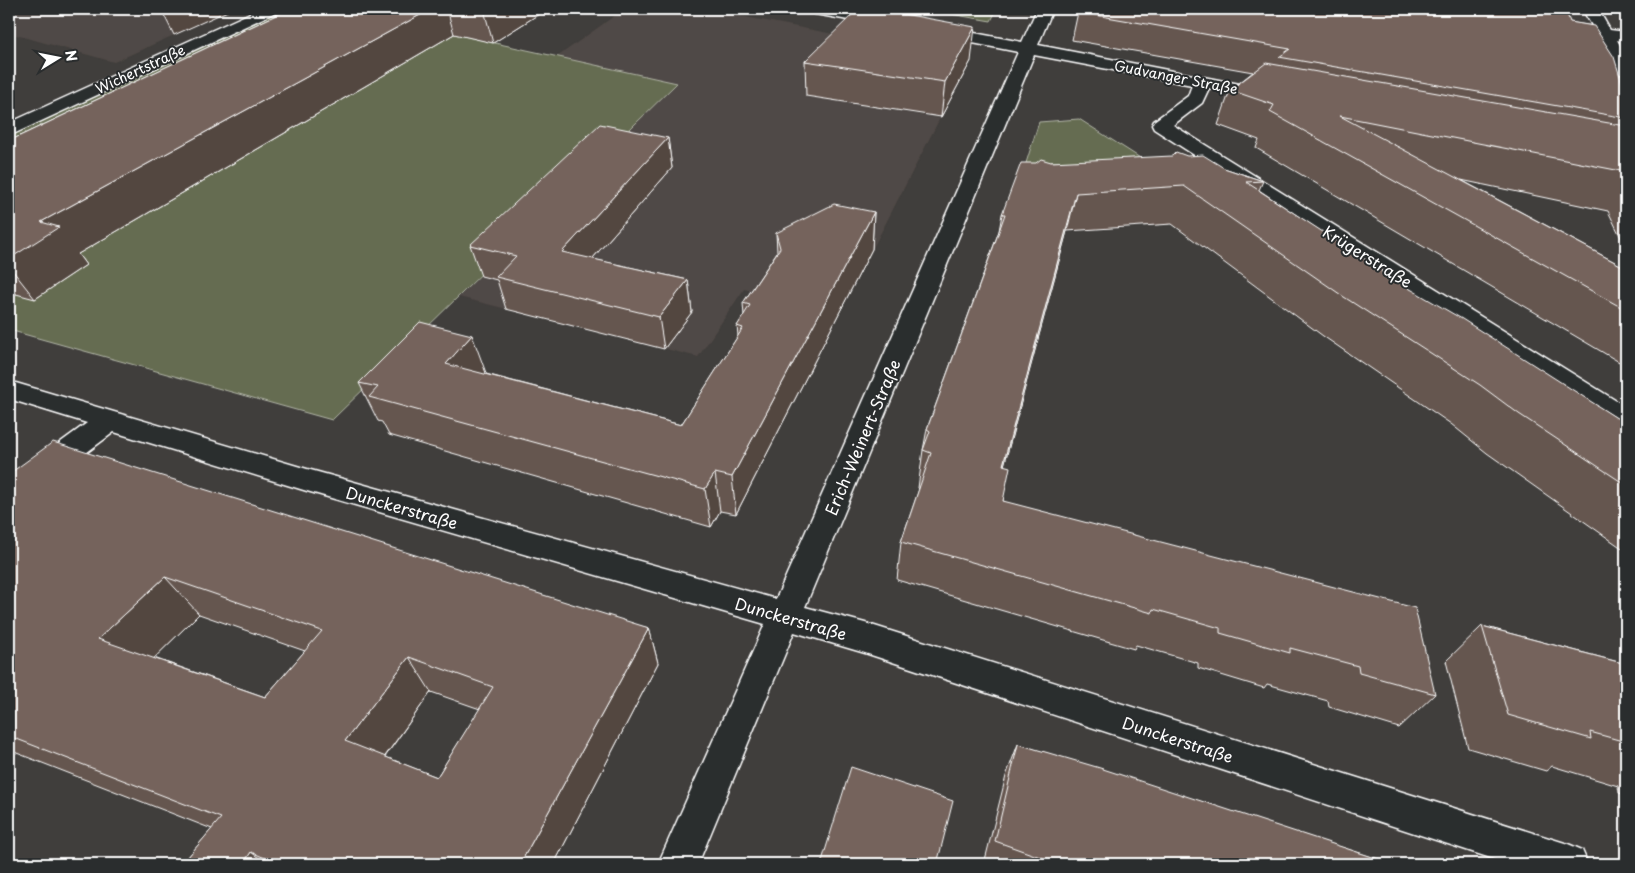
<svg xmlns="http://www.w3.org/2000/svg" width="1635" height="873" font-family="'Playpen Sans',sans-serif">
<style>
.built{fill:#504946}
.green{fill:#656c51;stroke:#b2b6a8}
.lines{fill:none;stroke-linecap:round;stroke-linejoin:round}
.minor-casing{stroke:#fff;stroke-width:3}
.minor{fill:#2a2d2e;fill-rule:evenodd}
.wall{fill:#65564f;stroke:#fff;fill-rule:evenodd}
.shaded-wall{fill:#524640;stroke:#fff}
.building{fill:#75645c;stroke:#fff;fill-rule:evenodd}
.labels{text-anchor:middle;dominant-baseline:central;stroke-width:4;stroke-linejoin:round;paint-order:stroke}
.far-street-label{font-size:14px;fill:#fff;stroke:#2a2d2e}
.street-label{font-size:16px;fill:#fff;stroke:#2a2d2e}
</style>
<rect width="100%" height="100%" fill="#403e3c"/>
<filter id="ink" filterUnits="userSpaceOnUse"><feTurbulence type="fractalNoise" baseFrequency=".02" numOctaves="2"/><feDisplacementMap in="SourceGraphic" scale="10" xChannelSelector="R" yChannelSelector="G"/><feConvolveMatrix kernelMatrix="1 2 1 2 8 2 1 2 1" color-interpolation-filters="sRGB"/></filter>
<g filter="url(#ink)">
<!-- built -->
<path class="built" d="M 9,9 L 232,9 L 114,62 L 9,33 Z
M 624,9 L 704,9 L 859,39 L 806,96 L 940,118 L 841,310 L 744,289 L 698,357 L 459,297 L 676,83 L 557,57 Z"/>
<!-- green -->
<path class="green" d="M 279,9 L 318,9 L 9,159 L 9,135 Z
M 921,9 L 997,9 L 991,21 Z
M 454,34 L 677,83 L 332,420 L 9,330 L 9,298 L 121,225 L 126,226 Z
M 1079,119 L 1156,168 L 1014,201 L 1039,122 Z"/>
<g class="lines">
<!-- minor casing -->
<g class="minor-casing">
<path id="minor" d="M 259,9 L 279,9 L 276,12 L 9,136 L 9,123 Z
M 807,9 C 822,8 888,11 895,22 L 887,27 L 815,14 Z
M 1037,9 L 1053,9 L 1038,45 L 1276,91 L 1279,95 L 1276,99 L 1270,100 L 1209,88 L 1202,103 L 1173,125 L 1626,407 L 1626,430 L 1616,427 L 1154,129 L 1152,125 L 1154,121 L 1188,96 L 1192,85 L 1034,55 L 805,607 L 865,623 L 1568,844 L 1582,850 L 1588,864 L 1509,864 L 865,653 L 794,632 L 698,864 L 658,864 L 765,624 L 307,491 L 114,432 L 19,503 L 9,506 L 9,480 L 87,423 L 9,399 L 9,381 L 307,469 L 776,599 L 1018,52 L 937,36 L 929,31 L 937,26 L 1022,42 Z
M 1582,9 L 1598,9 L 1610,30 L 1626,32 L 1626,42 L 1617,40 L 1626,56 L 1626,75 L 1620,74 L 1599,38 L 1562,32 L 1554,27 L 1562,22 L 1593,27 Z"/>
</g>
<!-- minor -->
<use href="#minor" class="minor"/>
</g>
<!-- wall -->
<path class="wall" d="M 289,9 L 547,9 L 493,43 L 454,34 L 78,254 L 86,265 L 35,299 L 16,294 L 9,298 L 9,141 Z
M 1078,12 L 1570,22 L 1626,96 L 1626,248 L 1608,211 L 1461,180 L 1626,268 L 1626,366 L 1256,148 L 1259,140 L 1218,125 L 1230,90 L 1253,72 L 1072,40 Z
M 805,61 L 971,61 L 941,117 L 806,96 Z
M 668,138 L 672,168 L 592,259 L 688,280 L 692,312 L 664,349 L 506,309 L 497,280 L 481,276 L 470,245 Z
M 1051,162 L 1224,168 L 1263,181 L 1259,190 L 1382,272 L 1626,424 L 1626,551 L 1487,453 L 1451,424 L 1323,336 L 1172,224 L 1067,231 L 1004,465 L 1003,501 L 1435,694 L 1399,728 L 1329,707 L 1328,701 L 1267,684 L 1264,688 L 1198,668 L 1198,663 L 1136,645 L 1134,649 L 897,580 L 901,542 L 919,489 L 918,488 L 923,450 L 924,445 L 927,429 L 999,231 L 1002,214 Z
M 874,212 L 872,249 L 736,514 L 720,511 L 711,527 L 389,435 L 382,422 L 378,421 L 359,383 L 486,373 L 486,374 L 681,425 L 738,336 L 737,326 L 744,316 L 743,303 L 777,252 L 776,233 Z
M 9,474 L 649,628 L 658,663 L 554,864 L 182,864 L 212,829 L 9,750 ZM 199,614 L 305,651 L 265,697 L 154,658 ZM 431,692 L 480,709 L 437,777 L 385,757 Z
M 1482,626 L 1626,664 L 1626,795 L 1619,793 L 1618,786 L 1552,766 L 1546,771 L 1468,748 L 1446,661 Z
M 1018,744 L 1394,864 L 984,864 L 1006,776 Z"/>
<!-- shaded-wall -->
<path class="shaded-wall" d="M 161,9 L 232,9 L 174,35 Z
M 431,9 L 447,9 L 454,34 L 78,254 L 86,265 L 35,299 L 9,266 L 9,259 L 41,222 Z
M 487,9 L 547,9 L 493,43 L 484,10 Z
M 975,27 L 971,61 L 941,117 L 945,82 Z
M 668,138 L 672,168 L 570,284 L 562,252 Z
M 1076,193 L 1067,231 L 994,503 L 1003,465 Z
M 874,212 L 872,249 L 736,514 L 732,477 Z
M 688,280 L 692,312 L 664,349 L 659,317 Z
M 9,285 L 16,294 L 9,298 Z
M 472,335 L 486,373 L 462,402 L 446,364 Z
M 715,473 L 720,511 L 711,527 L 705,489 Z
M 165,577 L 199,614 L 138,674 L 98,639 Z
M 649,628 L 658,663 L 554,864 L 520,864 Z
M 409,657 L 431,692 L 373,773 L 345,741 Z
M 251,852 L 267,864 L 243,864 Z"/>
<!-- building -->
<path class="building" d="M 289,9 L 431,9 L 41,222 L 59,227 L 9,259 L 9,141 Z
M 858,9 L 876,9 L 975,27 L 945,82 L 805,61 Z
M 1079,9 L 1565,9 L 1570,22 L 1594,26 L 1614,57 L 1626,96 L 1626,118 L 1279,57 L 1290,49 L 1078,12 Z
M 1266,63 L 1626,126 L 1626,172 L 1340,116 L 1626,268 L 1626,310 L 1270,112 L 1274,105 L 1230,90 Z
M 600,124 L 668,138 L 562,252 L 688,280 L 659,317 L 496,277 L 516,256 L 470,245 Z
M 1176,152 L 1187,156 L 1203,155 L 1224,168 L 1263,181 L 1246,182 L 1383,271 L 1381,272 L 1462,319 L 1626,424 L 1626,485 L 1519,414 L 1480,385 L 1344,297 L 1184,186 L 1076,193 L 1003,465 L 1010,467 L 1003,501 L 1415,608 L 1435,694 L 1359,673 L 1358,666 L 1290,648 L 1290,653 L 1220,633 L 1220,628 L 1153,609 L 1152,613 L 901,542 L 931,453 L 923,450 L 930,431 L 927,429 L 993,248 L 1005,214 L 1002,214 L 1021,163 L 1036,163 L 1041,159 L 1051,162 L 1172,156 Z
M 834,204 L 874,212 L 732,477 L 715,473 L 705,489 L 369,397 L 378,387 L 359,383 L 420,322 L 472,335 L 446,364 L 681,425 L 743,328 L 737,326 L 750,305 L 743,303 L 780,248 L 776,233 Z
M 53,442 L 649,628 L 520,864 L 279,864 L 251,852 L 243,864 L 182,864 L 221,818 L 9,736 L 9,474 ZM 165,577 L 322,631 L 265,697 L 98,639 ZM 409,657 L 493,687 L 437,777 L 345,741 Z
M 1482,626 L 1626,664 L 1626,742 L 1590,732 L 1591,739 L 1508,715 Z
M 1018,744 L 1100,768 L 1394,864 L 1060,864 L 995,841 Z
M 851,767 L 953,801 L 937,864 L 821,864 Z"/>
</g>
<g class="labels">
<!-- far-street labels -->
<g class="far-street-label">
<text transform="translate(140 69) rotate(-25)">Wichertstraße</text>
<text transform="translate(1176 77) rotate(11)">Gudvanger Straße</text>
</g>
<!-- street labels -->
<g class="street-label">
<text transform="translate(1368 256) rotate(32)">Krügerstraße</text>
<text transform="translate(862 437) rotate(-67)">Erich-Weinert-Straße</text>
<text transform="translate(402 507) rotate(16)">Dunckerstraße</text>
<text transform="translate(791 618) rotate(16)">Dunckerstraße</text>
<text transform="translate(1178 739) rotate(18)">Dunckerstraße</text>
</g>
</g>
<!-- margin -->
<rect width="1635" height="873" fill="none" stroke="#2a2d2e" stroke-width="30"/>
<rect x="15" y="15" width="1605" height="843" fill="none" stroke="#fff" stroke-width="2" filter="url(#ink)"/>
<!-- north arrow -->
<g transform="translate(58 58) rotate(80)" stroke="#2a2d2e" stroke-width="4" paint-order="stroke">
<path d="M0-4L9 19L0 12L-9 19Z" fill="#ffffff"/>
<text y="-8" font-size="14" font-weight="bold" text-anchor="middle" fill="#ffffff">N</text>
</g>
</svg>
